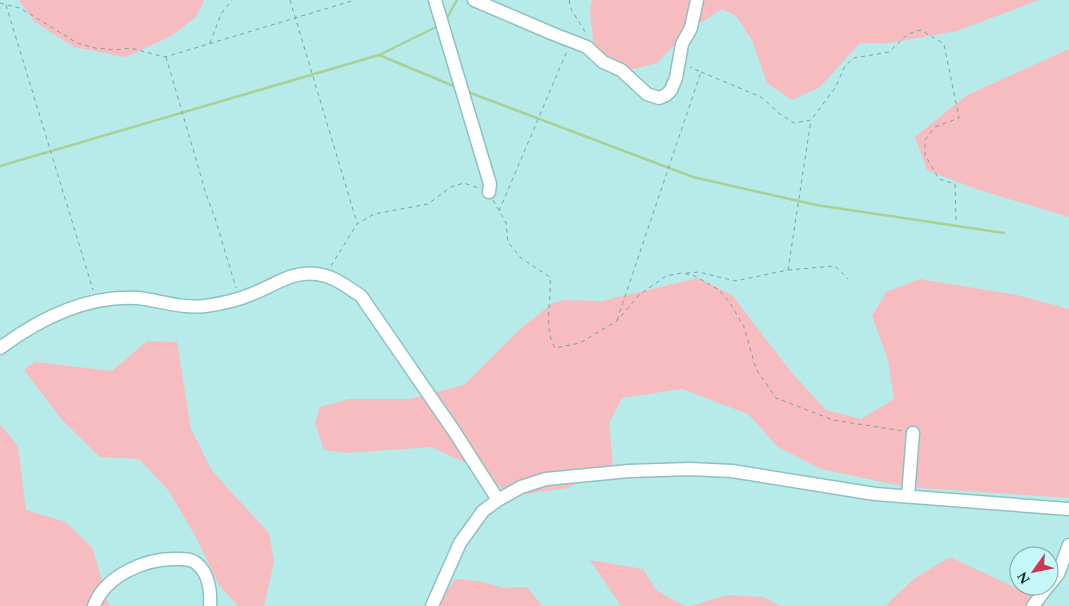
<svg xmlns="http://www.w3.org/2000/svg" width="1069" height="606" font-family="Spectral,serif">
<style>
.green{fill:#f6bcbf}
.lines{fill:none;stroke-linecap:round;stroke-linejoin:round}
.stream{stroke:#a9d195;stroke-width:2.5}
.minor-casing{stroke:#8ec1c0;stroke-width:15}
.path{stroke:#7ba4a3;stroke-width:1;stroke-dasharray:4 4;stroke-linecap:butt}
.minor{stroke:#fff;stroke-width:12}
</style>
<rect width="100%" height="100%" fill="#b7ebea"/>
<!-- green -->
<path class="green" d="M 19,0 L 204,0 L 196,17 L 171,36 L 126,57 L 74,47 L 35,22 Z
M 592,0 L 1039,0 L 957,31 L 889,43 L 860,43 L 820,87 L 792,100 L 767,83 L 752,40 L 736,16 L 722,9 L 689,30 L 657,63 L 621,72 L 594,47 L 590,10 Z
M 1069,49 L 1069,217 L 976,189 L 927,170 L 915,137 L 967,95 Z
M 698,278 L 732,295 L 792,373 L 826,410 L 861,419 L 894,399 L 888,360 L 872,316 L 886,292 L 920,279 L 1017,295 L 1069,309 L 1069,498 L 906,487 L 821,469 L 778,447 L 748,414 L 682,389 L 622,398 L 609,423 L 613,464 L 568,488 L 511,496 L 479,469 L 431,447 L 347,453 L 324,450 L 315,423 L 320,407 L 349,399 L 410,399 L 464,385 L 520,329 L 553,303 L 564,300 L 602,301 Z
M 147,341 L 177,342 L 191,429 L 212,471 L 269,533 L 274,562 L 264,606 L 238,606 L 219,585 L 198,541 L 169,491 L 139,459 L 100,457 L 63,421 L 24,370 L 35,362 L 112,371 Z
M 0,424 L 18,446 L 26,510 L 66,522 L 93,549 L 109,606 L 0,606 Z
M 950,557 L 1044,601 L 1044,606 L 885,606 L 915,578 Z
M 590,560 L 643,569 L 656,590 L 685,606 L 621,606 Z
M 456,579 L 478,581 L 503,588 L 527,587 L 542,606 L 433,606 Z
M 727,595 L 764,597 L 780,606 L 691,606 Z"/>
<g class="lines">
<!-- stream -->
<path class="stream" d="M 446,20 L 457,0
M 379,55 L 456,87
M 468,92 L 693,177 L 816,205 L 1004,233
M 0,166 L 379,55 L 438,26"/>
<!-- minor casing -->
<g class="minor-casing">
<path id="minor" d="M 435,0 L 490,184 L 489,192
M 474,0 L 551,33 L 587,47 L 603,62 L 621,70 L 647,94 L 659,98 L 666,95 L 671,90 L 676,78 L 682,44 L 691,28 L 697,0
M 0,348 C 39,319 87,295 137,298 C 159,300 182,309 205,306 C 220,304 238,300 252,294 C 273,286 293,270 317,274 C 334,276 347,287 361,296 L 454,431 L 498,500
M 908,496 L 913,433
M 1049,585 L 1058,574 L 1069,545
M 94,606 C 105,576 144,559 174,559 C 182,559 190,558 196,563 C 209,573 211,592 210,606
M 432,606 L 460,543 L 483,511 L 498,500 L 521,487 L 546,479 L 629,471 L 690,469 L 732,471 L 875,494 L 1069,509
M 1033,606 L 1048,586"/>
</g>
<!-- path -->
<path class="path" d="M 290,0 L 357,223
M 569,0 L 571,9 L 587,35
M 0,3 L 20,8 L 77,43 L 95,48 L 115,50 L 130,48 L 165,57 L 355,0
M 6,5 L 93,290
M 210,43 L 221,14 L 232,0
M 166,57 L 207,197 L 215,218 L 236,288
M 701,72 L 761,97 L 780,114 L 794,123 L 811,120 L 835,88 L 845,66 L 854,58 L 889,52 L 908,34 L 921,30 L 944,44 L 959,118 L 935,127 L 925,140 L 925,155 L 939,179 L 955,184 L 956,220
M 493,200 L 506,223 L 508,242 L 521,258 L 550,277 C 552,299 543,328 555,348 L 580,343 L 617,321 L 639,295 L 666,276 L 681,273 L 695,276 L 719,290 L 730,303 L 744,327 L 756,369 L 776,398 L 833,420 L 903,431
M 499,211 L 567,51
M 331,266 L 357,224 L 374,214 L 428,204 L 451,187 L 464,183 L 478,188
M 788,270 L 835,266 L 848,279
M 686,273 L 699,272 L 735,281 L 788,270 L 811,120
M 617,320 L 701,72 L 690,67"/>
<!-- minor -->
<use href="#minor" class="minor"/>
</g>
<!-- north arrow -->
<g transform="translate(1034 571) rotate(237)"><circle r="24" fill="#c4f8f8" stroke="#7ba2a2"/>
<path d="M0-4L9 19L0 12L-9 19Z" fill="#c83851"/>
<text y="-8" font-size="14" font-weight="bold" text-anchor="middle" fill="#0e2222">N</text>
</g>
</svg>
